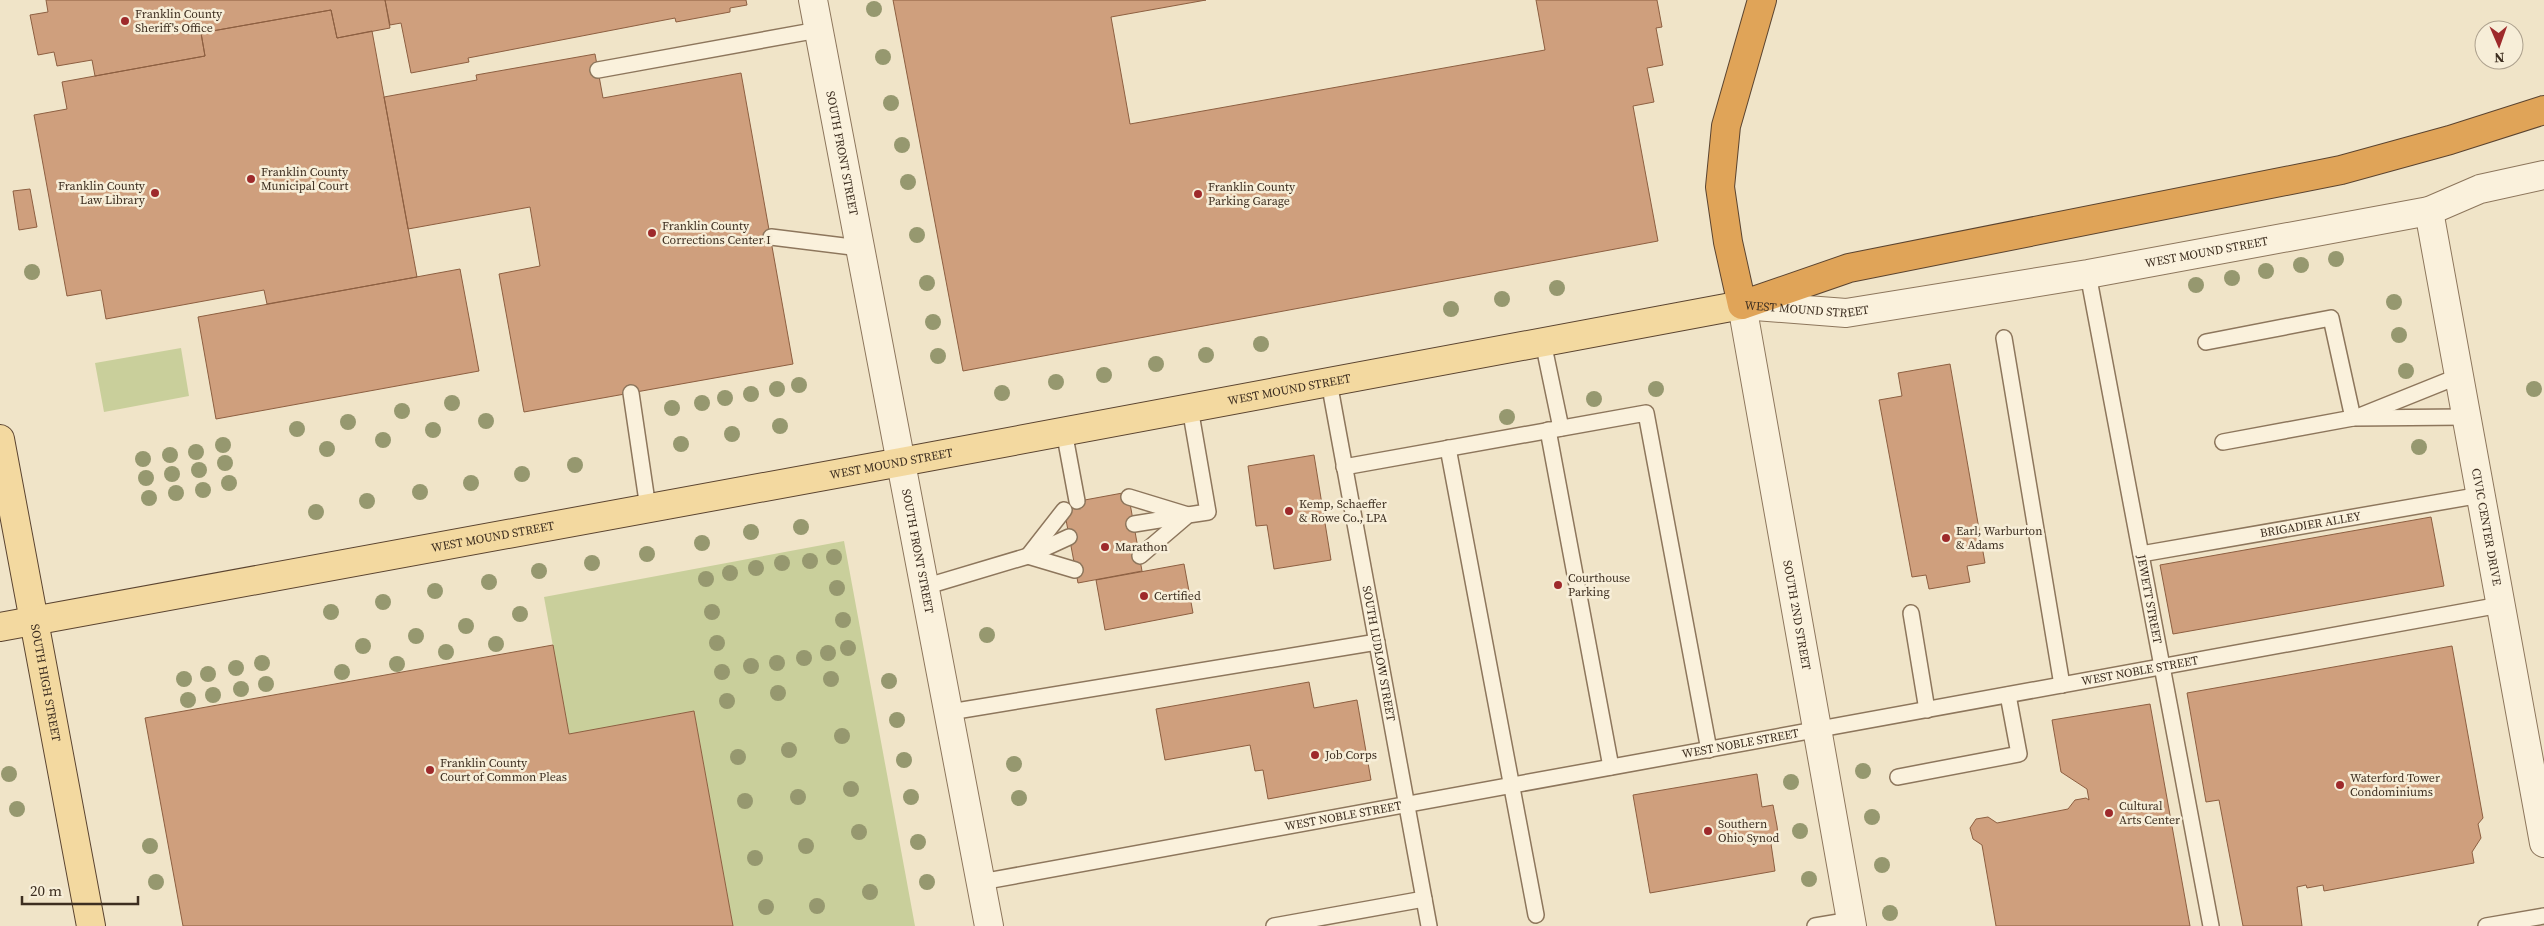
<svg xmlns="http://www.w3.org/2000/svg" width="2544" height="926" font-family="'Source Serif 4',serif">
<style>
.green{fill:#c9cf9b}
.building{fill:#cf9f7d;stroke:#8d5f41}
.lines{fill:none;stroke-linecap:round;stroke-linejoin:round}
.service-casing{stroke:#8d765c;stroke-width:18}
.minor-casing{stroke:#8d765c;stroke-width:30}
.tertiary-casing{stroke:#8d765c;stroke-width:30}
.primary-casing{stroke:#5b4430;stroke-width:30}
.motorway-casing{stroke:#5b4430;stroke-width:30}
.service{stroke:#faf1dc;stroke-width:15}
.minor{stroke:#faf1dc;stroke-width:28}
.tertiary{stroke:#faf1dc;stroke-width:28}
.primary{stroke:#f3d9a0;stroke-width:28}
.motorway{stroke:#e0a458;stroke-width:28}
.tree{fill:#96986f}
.poi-dot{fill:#9e2a2b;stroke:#f7eed8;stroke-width:2}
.labels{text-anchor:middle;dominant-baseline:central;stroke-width:5;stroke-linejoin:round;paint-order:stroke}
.poi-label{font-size:12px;fill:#3d2e20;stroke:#f7eed8;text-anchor:start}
.street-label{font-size:12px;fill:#3d2e20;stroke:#f7eed8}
</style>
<rect width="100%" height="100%" fill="#f0e4c8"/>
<!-- green -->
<path class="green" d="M 181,348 L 189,396 L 104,412 L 95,363 Z
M 844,541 L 915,926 L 733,926 L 694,711 L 569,734 L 544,597 Z"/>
<!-- building -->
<path class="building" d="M 46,0 L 385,0 L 390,28 L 337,38 L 331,10 L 201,33 L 205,56 L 95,76 L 92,60 L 57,66 L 54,52 L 38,55 L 30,15 L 48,12 Z
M 385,0 L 746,0 L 747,5 L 730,8 L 730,12 L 676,22 L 675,18 L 468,58 L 469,62 L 411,73 L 401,23 L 390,25 Z
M 893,0 L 1206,0 L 1111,17 L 1130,124 L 1545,50 L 1536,0 L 1657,0 L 1662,27 L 1656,28 L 1663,65 L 1647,68 L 1654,102 L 1633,106 L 1658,241 L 963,371 Z
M 331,10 L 337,38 L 372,31 L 417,277 L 267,304 L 264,290 L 106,319 L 101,290 L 67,296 L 34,115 L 67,109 L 62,82 L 205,56 L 201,33 Z
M 595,54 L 603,98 L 741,73 L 793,364 L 524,412 L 499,274 L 540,266 L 530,207 L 408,229 L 384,97 L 477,80 L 476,75 Z
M 30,189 L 37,227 L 19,230 L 13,191 Z
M 460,269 L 479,371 L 216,419 L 198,317 Z
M 1950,364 L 1985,563 L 1967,566 L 1970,582 L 1929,589 L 1926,575 L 1912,577 L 1879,400 L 1902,396 L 1898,373 Z
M 1314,455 L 1331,560 L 1274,569 L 1267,525 L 1256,526 L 1248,466 Z
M 1128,492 L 1142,571 L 1078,583 L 1063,504 Z
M 2431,517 L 2444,586 L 2173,634 L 2160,565 Z
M 1184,564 L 1193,613 L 1105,630 L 1096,580 Z
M 553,645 L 569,734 L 694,711 L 733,926 L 183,926 L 145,718 Z
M 2452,646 L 2483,818 L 2478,824 L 2481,838 L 2472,852 L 2474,863 L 2324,891 L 2323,885 L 2307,888 L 2306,885 L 2297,887 L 2302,926 L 2243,926 L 2219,800 L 2206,802 L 2187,693 Z
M 1309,682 L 1314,708 L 1357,700 L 1371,780 L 1268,799 L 1263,770 L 1255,771 L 1250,745 L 1165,760 L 1156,709 Z
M 2150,704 L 2190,926 L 1996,926 L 1982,845 L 1973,839 L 1970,828 L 1976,819 L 1988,817 L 1997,823 L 2068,809 L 2075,800 L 2086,798 L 2089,800 L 2087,789 L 2061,772 L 2052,720 Z
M 1757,774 L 1762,807 L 1773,805 L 1777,826 L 1778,835 L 1770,837 L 1775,871 L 1650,893 L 1633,795 Z"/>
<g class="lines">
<!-- service casing -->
<g class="service-casing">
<g id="service">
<path d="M 598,70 L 818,30"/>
<path d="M 771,237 L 860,248"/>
<path id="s1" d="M 2088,274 L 2211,926"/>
<path d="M 2004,338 L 2062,685"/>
<path d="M 1543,342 L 1561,428"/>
<path d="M 2206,342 L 2331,318 L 2353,418"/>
<path id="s2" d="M 1329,382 L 1429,926"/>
<path d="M 631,393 L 648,508"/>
<path d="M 2362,415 L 2459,376"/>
<path d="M 1548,430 L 1611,767"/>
<path d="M 1064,431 L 1077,501"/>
<path d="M 2223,442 L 2353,418 L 2466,417"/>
<path d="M 1448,448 L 1536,915"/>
<path d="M 1344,467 L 1646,413 L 1709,750"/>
<path d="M 1129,497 L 1188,515"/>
<path d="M 1134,524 L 1184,516"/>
<path d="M 1032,554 L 1069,537"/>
<path id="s3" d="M 2141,554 L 2481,495"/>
<path d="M 1028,556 L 1064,510"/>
<path d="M 1140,556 L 1188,515 L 1208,512 L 1190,408"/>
<path d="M 924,587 L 1028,556 L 1075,570"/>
<path d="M 1911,613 L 1927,710"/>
<path d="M 950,712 L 1377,642"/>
<path d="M 1898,777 L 2019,754 L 2008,695"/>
<path id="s4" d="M 981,882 L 2500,605"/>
<path d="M 1274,926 L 1424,899"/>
<path d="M 1815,926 L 1851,920"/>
<path d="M 2486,926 L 2544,916"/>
</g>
</g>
<!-- minor casing -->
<g class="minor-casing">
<g id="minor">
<path id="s5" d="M 2429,211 L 2544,843"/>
<path id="s6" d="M 1742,305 L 1846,313 L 2088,274 L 2429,211 L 2480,189 L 2544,175"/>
</g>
</g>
<!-- tertiary casing -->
<g class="tertiary-casing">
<g id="tertiary">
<path id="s7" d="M 813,0 L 989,926"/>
<path id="s8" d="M 1742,305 L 1852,926"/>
</g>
</g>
<!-- primary casing -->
<g class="primary-casing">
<g id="primary">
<path id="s9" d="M 0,439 L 91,926"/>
<path id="s10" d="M 0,627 L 901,462 L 1742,305"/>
</g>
</g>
<!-- motorway casing -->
<g class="motorway-casing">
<path id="motorway" d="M 1762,0 L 1726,126 L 1720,187 L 1728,242 L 1742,305 L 1849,268 L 2341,170 L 2450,140 L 2544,110"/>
</g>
<!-- service -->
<use href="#service" class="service"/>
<!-- minor -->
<use href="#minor" class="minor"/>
<!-- tertiary -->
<use href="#tertiary" class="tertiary"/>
<!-- primary -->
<use href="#primary" class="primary"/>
<!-- motorway -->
<use href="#motorway" class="motorway"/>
</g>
<!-- trees -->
<g class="tree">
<circle cx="874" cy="9" r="8"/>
<circle cx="883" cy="57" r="8"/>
<circle cx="891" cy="103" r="8"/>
<circle cx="902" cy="145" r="8"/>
<circle cx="908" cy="182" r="8"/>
<circle cx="917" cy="235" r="8"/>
<circle cx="2336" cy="259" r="8"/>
<circle cx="2301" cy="265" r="8"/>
<circle cx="2266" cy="271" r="8"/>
<circle cx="32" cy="272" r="8"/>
<circle cx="2232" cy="278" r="8"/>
<circle cx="927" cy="283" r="8"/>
<circle cx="2196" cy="285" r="8"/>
<circle cx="1557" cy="288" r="8"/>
<circle cx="1502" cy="299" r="8"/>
<circle cx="2394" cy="302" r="8"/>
<circle cx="1451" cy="309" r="8"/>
<circle cx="933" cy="322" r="8"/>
<circle cx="2399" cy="335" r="8"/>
<circle cx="1261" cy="344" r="8"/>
<circle cx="1206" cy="355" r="8"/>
<circle cx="938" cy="356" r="8"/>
<circle cx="1156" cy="364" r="8"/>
<circle cx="2406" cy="371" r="8"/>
<circle cx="1104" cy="375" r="8"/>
<circle cx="1056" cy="382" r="8"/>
<circle cx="799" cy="385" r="8"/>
<circle cx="777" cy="389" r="8"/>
<circle cx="1656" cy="389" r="8"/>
<circle cx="2534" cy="389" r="8"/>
<circle cx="1002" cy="393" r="8"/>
<circle cx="751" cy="394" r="8"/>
<circle cx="725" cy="398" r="8"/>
<circle cx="1594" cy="399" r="8"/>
<circle cx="452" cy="403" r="8"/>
<circle cx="702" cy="403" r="8"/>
<circle cx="672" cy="408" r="8"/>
<circle cx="402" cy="411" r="8"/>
<circle cx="1507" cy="417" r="8"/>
<circle cx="486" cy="421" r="8"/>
<circle cx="348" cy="422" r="8"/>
<circle cx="780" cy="426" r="8"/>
<circle cx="297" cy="429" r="8"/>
<circle cx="433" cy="430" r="8"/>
<circle cx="732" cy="434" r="8"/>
<circle cx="383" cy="440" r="8"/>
<circle cx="681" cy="444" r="8"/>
<circle cx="223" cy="445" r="8"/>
<circle cx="2419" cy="447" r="8"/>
<circle cx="327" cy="449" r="8"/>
<circle cx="196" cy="452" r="8"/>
<circle cx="170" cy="455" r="8"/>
<circle cx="143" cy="459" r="8"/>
<circle cx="225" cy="463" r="8"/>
<circle cx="575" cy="465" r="8"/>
<circle cx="199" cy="470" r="8"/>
<circle cx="172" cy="474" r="8"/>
<circle cx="522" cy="474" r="8"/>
<circle cx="146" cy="478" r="8"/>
<circle cx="229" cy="483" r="8"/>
<circle cx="471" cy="483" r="8"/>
<circle cx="203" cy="490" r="8"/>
<circle cx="420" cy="492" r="8"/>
<circle cx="176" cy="493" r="8"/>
<circle cx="149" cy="498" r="8"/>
<circle cx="367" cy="501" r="8"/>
<circle cx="316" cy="512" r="8"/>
<circle cx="801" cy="527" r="8"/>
<circle cx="751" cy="532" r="8"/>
<circle cx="702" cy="543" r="8"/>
<circle cx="647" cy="554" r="8"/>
<circle cx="834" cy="557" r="8"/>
<circle cx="810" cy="561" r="8"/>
<circle cx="592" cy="563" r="8"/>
<circle cx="782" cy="563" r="8"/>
<circle cx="756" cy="568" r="8"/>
<circle cx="539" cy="571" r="8"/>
<circle cx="730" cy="573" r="8"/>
<circle cx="706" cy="579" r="8"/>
<circle cx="489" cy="582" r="8"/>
<circle cx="837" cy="588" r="8"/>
<circle cx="435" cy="591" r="8"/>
<circle cx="383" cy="602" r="8"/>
<circle cx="331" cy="612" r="8"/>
<circle cx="712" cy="612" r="8"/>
<circle cx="520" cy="614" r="8"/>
<circle cx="843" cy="620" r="8"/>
<circle cx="466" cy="626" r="8"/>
<circle cx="987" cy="635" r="8"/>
<circle cx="416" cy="636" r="8"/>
<circle cx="717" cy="643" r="8"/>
<circle cx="496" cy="644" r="8"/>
<circle cx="363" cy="646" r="8"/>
<circle cx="848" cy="648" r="8"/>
<circle cx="446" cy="652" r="8"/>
<circle cx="828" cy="653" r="8"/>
<circle cx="804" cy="658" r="8"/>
<circle cx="262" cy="663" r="8"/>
<circle cx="777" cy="663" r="8"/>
<circle cx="397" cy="664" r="8"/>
<circle cx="751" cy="666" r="8"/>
<circle cx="236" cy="668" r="8"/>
<circle cx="342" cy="672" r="8"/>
<circle cx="722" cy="672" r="8"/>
<circle cx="208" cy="674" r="8"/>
<circle cx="184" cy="679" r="8"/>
<circle cx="831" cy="679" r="8"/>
<circle cx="889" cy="681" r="8"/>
<circle cx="266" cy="684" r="8"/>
<circle cx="241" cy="689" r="8"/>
<circle cx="778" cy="693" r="8"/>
<circle cx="213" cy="695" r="8"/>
<circle cx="188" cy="700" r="8"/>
<circle cx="727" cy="701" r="8"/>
<circle cx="897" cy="720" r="8"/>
<circle cx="842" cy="736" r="8"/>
<circle cx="789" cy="750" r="8"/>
<circle cx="738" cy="757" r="8"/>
<circle cx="904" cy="760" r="8"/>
<circle cx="1014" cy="764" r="8"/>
<circle cx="1863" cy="771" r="8"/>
<circle cx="9" cy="774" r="8"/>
<circle cx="1791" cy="782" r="8"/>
<circle cx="851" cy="789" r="8"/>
<circle cx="798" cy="797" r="8"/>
<circle cx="911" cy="797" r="8"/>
<circle cx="1019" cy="798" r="8"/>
<circle cx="745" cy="801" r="8"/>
<circle cx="17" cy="809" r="8"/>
<circle cx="1872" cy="817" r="8"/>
<circle cx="1800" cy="831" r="8"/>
<circle cx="859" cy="832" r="8"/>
<circle cx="918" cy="842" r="8"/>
<circle cx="150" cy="846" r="8"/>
<circle cx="806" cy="846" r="8"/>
<circle cx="755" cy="858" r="8"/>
<circle cx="1882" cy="865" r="8"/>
<circle cx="1809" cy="879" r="8"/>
<circle cx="156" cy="882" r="8"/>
<circle cx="927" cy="882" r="8"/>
<circle cx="870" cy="892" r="8"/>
<circle cx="817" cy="906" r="8"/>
<circle cx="766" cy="907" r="8"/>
<circle cx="1890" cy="913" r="8"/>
</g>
<!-- markers -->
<g class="poi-dot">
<circle cx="125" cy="21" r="5"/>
<circle cx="251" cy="179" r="5"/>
<circle cx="155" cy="193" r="5"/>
<circle cx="1198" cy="194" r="5"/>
<circle cx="652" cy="233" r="5"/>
<circle cx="1289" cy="511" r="5"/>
<circle cx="1946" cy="538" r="5"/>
<circle cx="1105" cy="547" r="5"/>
<circle cx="1558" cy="585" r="5"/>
<circle cx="1144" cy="596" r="5"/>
<circle cx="1315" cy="755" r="5"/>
<circle cx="430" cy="770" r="5"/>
<circle cx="2340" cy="785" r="5"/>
<circle cx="2109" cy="813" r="5"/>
<circle cx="1708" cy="831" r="5"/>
</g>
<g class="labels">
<!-- poi labels -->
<g class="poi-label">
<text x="135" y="14">Franklin County<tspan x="135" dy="14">Sheriff's Office</tspan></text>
<text x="261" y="172">Franklin County<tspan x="261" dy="14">Municipal Court</tspan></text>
<text x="145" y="186" text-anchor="end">Franklin County<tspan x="145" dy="14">Law Library</tspan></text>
<text x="1208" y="187">Franklin County<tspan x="1208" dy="14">Parking Garage</tspan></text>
<text x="662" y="226">Franklin County<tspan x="662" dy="14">Corrections Center I</tspan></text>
<text x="1299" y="504">Kemp, Schaeffer<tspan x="1299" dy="14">&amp; Rowe Co., LPA</tspan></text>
<text x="1956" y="531">Earl, Warburton<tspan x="1956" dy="14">&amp; Adams</tspan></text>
<text x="1115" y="547">Marathon</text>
<text x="1568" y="578">Courthouse<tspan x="1568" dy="14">Parking</tspan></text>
<text x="1154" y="596">Certified</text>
<text x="1325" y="755">Job Corps</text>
<text x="440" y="763">Franklin County<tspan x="440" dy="14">Court of Common Pleas</tspan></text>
<text x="2350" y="778">Waterford Tower<tspan x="2350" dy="14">Condominiums</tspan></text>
<text x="2119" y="806">Cultural<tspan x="2119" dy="14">Arts Center</tspan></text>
<text x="1718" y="824">Southern<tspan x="1718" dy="14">Ohio Synod</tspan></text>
</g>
<!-- street labels -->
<g class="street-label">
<text stroke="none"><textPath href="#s7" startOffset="156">SOUTH FRONT STREET</textPath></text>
<text stroke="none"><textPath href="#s6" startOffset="470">WEST MOUND STREET</textPath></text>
<text stroke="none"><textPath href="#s6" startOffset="65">WEST MOUND STREET</textPath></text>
<text stroke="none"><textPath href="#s10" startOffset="1311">WEST MOUND STREET</textPath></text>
<text stroke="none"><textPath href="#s10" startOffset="906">WEST MOUND STREET</textPath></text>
<text stroke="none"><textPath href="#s3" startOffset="172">BRIGADIER ALLEY</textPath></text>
<text stroke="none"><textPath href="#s5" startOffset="321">CIVIC CENTER DRIVE</textPath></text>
<text stroke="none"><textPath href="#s10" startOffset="501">WEST MOUND STREET</textPath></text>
<text stroke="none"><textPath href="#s7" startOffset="561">SOUTH FRONT STREET</textPath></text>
<text stroke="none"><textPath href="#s1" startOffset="331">JEWETT STREET</textPath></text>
<text stroke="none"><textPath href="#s8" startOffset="315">SOUTH 2ND STREET</textPath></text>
<text stroke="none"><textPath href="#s2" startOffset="276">SOUTH LUDLOW STREET</textPath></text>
<text stroke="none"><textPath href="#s4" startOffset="1178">WEST NOBLE STREET</textPath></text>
<text stroke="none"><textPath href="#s9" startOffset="248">SOUTH HIGH STREET</textPath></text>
<text stroke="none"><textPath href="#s4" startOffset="772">WEST NOBLE STREET</textPath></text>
<text stroke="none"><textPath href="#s4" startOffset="368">WEST NOBLE STREET</textPath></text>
</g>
</g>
<!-- north arrow -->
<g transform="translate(2499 45) rotate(178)"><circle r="24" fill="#f7eed8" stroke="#ada18e"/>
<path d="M0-4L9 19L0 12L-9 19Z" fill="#9e2a2b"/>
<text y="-8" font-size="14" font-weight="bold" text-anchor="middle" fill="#3d2e20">N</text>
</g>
<!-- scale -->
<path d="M22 896v8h116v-8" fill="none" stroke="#3d2e20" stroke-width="2.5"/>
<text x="30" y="896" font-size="15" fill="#3d2e20" stroke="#f7eed8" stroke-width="4" paint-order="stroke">20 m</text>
</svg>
